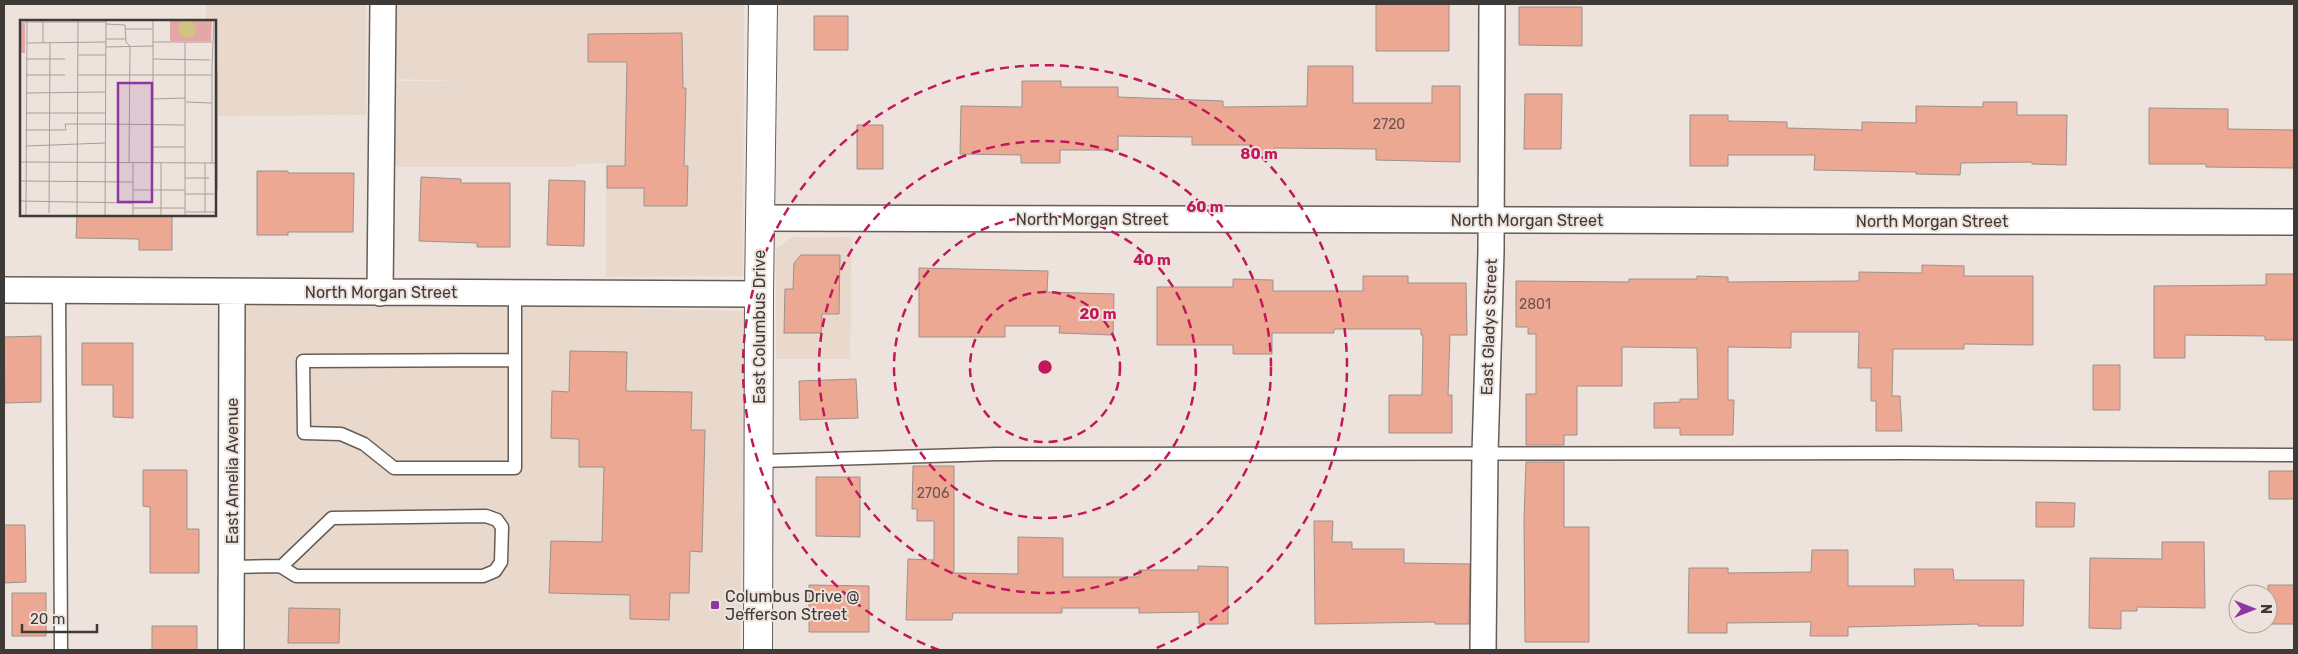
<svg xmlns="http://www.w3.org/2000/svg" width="2298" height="654" font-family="Rubik,sans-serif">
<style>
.built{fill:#e9d8cc}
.building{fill:#eda894;stroke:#9c918d}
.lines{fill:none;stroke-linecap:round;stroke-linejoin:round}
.service-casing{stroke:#665d57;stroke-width:15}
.minor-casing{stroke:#665d57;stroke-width:28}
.secondary-casing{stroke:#665d57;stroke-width:30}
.service{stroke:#fff;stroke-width:12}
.minor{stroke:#fff;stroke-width:25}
.secondary{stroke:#fff;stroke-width:28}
.ring{fill:none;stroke:#c2185b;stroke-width:2.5;stroke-dasharray:9 6}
.poi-dot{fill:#8e37a4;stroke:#ede3dc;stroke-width:2}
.labels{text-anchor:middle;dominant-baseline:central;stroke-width:4;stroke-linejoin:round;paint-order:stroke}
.number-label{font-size:14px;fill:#6a564f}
.street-label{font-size:16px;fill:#3e3a38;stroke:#ede3dc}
.poi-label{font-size:16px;fill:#3e3a38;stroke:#ede3dc;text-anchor:start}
.inset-road{fill:none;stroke:#a79f9a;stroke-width:1}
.view{fill:#8e37a4;fill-opacity:0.15;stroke:#8e37a4;stroke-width:2.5}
.inset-edge{fill:none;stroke:#3e3a38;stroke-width:2.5}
.centre{fill:#c2185b;stroke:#ede3dc;stroke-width:2.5}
.ring-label{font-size:15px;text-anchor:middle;font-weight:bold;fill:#c2185b;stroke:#ede3dc;stroke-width:4;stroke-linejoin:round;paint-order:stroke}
</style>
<rect width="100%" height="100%" fill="#ede3dc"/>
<!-- built -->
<path class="built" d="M 206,4 L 366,4 L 366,115 L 215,116 L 215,21 L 206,21 Z
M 391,4 L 744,4 L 743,276 L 606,277 L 606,163 L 575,164 L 575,167 L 381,167 L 385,81 L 469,81 L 390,79 Z
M 792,237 L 852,237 L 850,359 L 776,359 L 776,249 Z
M 242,300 L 746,311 L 740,650 L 246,650 Z"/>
<!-- building -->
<path class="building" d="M 1376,4 L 1449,4 L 1449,51 L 1376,51 Z
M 1519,7 L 1582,7 L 1582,46 L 1519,45 Z
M 814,16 L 848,16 L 848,50 L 814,50 Z
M 682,33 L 683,88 L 686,88 L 684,166 L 688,166 L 687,206 L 644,206 L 644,188 L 607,188 L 607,166 L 625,166 L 627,62 L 588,62 L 588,34 Z
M 1308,66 L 1353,66 L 1353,103 L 1432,103 L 1432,86 L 1460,86 L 1460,162 L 1376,160 L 1376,149 L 1274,148 L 1274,153 L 1252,154 L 1252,145 L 1192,145 L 1192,137 L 1118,136 L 1118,150 L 1060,150 L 1060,163 L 1021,163 L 1021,155 L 960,154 L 961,106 L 1022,107 L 1022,81 L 1061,81 L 1061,87 L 1118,87 L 1118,97 L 1223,101 L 1223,107 L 1307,106 Z
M 1525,94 L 1562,94 L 1561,149 L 1524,149 Z
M 1983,102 L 2017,102 L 2017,115 L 2067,115 L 2066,165 L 2032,164 L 2032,162 L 1961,163 L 1960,175 L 1916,174 L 1916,172 L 1814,170 L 1815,155 L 1728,155 L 1728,166 L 1690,166 L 1690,115 L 1728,115 L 1728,121 L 1787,122 L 1787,128 L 1862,130 L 1862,122 L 1916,123 L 1916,106 L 1983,107 Z
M 2149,108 L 2228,109 L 2228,129 L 2294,130 L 2294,168 L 2206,167 L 2206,164 L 2149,164 Z
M 857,125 L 883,125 L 883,169 L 857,169 Z
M 257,171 L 288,171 L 288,173 L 354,173 L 353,232 L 288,232 L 288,235 L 257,235 Z
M 421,177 L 461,179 L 461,183 L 510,183 L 510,247 L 477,247 L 477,243 L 419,241 Z
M 549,180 L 585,181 L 584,246 L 547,245 Z
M 77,215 L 172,215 L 172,250 L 139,250 L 139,239 L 76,238 Z
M 801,255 L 840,255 L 839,314 L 822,314 L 821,333 L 784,333 L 785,289 L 793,289 L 794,263 Z
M 1922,265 L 1964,266 L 1964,276 L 2033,276 L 2033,345 L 1964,344 L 1964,349 L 1893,349 L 1892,396 L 1900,396 L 1902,431 L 1876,431 L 1876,401 L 1871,401 L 1871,368 L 1858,368 L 1859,332 L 1791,332 L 1791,348 L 1728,347 L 1728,400 L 1734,400 L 1733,435 L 1680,435 L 1680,428 L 1654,428 L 1654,403 L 1680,402 L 1680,399 L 1698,399 L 1697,348 L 1622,347 L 1622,386 L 1577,386 L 1577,435 L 1564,435 L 1564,445 L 1526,445 L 1526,394 L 1536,394 L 1536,334 L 1528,334 L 1528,327 L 1516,327 L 1516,281 L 1629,282 L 1629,279 L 1697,279 L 1697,276 L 1728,277 L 1728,282 L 1859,281 L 1859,272 L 1922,273 Z
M 919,268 L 1048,271 L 1047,292 L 1114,294 L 1113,335 L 1059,333 L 1060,326 L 1005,326 L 1005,337 L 919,337 Z
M 2266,274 L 2294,274 L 2294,340 L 2265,340 L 2265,336 L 2185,335 L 2185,358 L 2154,358 L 2154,286 L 2266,285 Z
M 1363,276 L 1408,276 L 1408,283 L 1466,283 L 1467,335 L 1450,335 L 1448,395 L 1452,395 L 1452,433 L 1389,433 L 1389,395 L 1422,395 L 1423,335 L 1421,335 L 1421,329 L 1334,329 L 1334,333 L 1272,333 L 1272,354 L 1233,354 L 1233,345 L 1157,345 L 1157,287 L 1233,287 L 1233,279 L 1273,280 L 1273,291 L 1363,291 Z
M 41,336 L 41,402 L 5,403 L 4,337 Z
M 82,343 L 133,343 L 133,418 L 113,417 L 113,385 L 82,385 Z
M 570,351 L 627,352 L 626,391 L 692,392 L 691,430 L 705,430 L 702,552 L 690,551 L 689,593 L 670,593 L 669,620 L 630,619 L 630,595 L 549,593 L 551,541 L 602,542 L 604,467 L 579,467 L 579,439 L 551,438 L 552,391 L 569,392 Z
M 2093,365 L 2120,365 L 2120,410 L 2093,410 Z
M 856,379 L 858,418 L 800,420 L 799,381 Z
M 1526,462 L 1564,462 L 1564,527 L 1589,527 L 1589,642 L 1525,642 L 1524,518 Z
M 913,466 L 954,466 L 954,573 L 1018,574 L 1018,537 L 1063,538 L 1063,577 L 1139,577 L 1139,570 L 1198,570 L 1198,566 L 1228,567 L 1228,624 L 1199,624 L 1199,612 L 1139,613 L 1139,608 L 1062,608 L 1062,613 L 953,613 L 952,620 L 906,620 L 908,559 L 934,560 L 934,521 L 917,521 L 917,509 L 912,509 Z
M 143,470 L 187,470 L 187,529 L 199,529 L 199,573 L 150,573 L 150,507 L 143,506 Z
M 2269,471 L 2294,471 L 2294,499 L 2269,499 Z
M 816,477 L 860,477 L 860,537 L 816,536 Z
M 2036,502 L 2075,503 L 2074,527 L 2036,527 Z
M 1314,521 L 1333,521 L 1332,542 L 1352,542 L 1352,549 L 1404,549 L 1404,563 L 1470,564 L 1469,624 L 1435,624 L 1435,622 L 1315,624 Z
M 4,525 L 25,525 L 26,582 L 4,583 Z
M 2162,542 L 2204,542 L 2205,608 L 2137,607 L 2137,611 L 2121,611 L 2121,629 L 2089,628 L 2090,558 L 2162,559 Z
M 1812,550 L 1848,550 L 1848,586 L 1915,586 L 1914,569 L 1953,569 L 1954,580 L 2024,580 L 2023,626 L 1978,626 L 1978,624 L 1848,627 L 1848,636 L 1810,636 L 1811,622 L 1727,623 L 1727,633 L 1688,633 L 1689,568 L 1728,568 L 1728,573 L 1811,572 Z
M 809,585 L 869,586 L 869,632 L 809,632 Z
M 2268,585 L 2294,585 L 2294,624 L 2268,624 Z
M 12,593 L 46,593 L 46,636 L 12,636 Z
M 289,608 L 340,609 L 339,643 L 288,643 Z
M 152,626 L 197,626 L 197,650 L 152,650 Z"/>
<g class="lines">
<!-- service casing -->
<g class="service-casing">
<path id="service" d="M 59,291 L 61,650
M 515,293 L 515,360 L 303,361 L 304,433 L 341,434 L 364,444 L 394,468 L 515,468 L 515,360
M 758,461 L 996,454 L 1905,453 L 2294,455
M 232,567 L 280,566 L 296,576 L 483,576 L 495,571 L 501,562 L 502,527 L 497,520 L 486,516 L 332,518 L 281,567"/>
</g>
<!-- minor casing -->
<g class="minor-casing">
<path id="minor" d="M 760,218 L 2294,222
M 4,290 L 759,294
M 380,293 L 383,4
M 231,650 L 232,292
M 1483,650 L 1485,454 L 1491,252 L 1492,4"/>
</g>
<!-- secondary casing -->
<g class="secondary-casing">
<path id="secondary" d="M 758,650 L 759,294 L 763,4"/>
</g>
<!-- service -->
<use href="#service" class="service"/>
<!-- minor -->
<use href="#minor" class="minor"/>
<!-- secondary -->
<use href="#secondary" class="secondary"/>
</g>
<!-- distance rings -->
<g class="ring">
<circle cx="1045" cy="367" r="75"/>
<circle cx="1045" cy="367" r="151"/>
<circle cx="1045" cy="367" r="226"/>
<path d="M939 650A302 302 0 1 1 1151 650"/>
</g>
<!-- markers -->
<rect class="poi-dot" x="710" y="600" width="10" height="10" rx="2.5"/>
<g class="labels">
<!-- number labels -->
<g class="number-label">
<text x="1389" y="124">2720</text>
<text x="1535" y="304">2801</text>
<text x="933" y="493">2706</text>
</g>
<!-- street labels -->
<g class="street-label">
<text x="1092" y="219">North Morgan Street</text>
<text x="1527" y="220">North Morgan Street</text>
<text x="1932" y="221">North Morgan Street</text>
<text x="381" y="292">North Morgan Street</text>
<text transform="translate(759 327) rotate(-90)">East Columbus Drive</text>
<text transform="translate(1489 327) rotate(-88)">East Gladys Street</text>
<text transform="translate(232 471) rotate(-90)">East Amelia Avenue</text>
</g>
<!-- poi labels -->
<g class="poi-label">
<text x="725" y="596">Columbus Drive @<tspan x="725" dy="18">Jefferson Street</tspan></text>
</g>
</g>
<!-- overview -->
<g transform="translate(20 20)">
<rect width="196" height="196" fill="#ede3dc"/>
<path d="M 150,0 L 192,0 L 191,21 L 150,21 ZM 0,3 L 5,3 L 5,33 L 0,33 Z" fill="#e4a6a7"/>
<path d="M158 9a9 9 0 1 1 18 0a9 9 0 1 1-18 0Z" fill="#d3c381"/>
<path class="inset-road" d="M 23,1 L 23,23M 0,2 L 86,2M 86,4 L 105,5 L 106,22 L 110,26 L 109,143M 105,9 L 133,9M 86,19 L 105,19M 133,22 L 192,22M 7,23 L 86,22M 86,27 L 133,26M 58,35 L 86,35M 6,39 L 45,39M 133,39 L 190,40M 192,46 L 194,0M 197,51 L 197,170M 6,55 L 45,55M 58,55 L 192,55M 6,73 L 85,72M 133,79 L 166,78M 166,82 L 192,83M 6,93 L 85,93M 85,104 L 165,105M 5,110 L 46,110 L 45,104 L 85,104M 6,126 L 85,123M 133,127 L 165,127M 0,142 L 197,143M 133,143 L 133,0M 141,143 L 141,196M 192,143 L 192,46M 165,158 L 189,158M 0,161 L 113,162M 113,170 L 165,170M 165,174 L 194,174M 0,181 L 113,183M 113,188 L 165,188M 165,192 L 196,192M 185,192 L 185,143M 29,193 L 30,23M 6,196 L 7,0M 57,196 L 58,0M 85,196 L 86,0M 113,196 L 113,143M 165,196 L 165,22"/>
<path class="view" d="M 98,63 L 132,63 L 132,182 L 98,182 Z"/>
<rect width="196" height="196" class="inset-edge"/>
</g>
<circle cx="1045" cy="367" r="8" class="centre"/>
<g class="ring-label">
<text x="1259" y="159">80 m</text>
<text x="1205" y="212">60 m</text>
<text x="1152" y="265">40 m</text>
<text x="1098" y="319">20 m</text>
</g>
<!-- border -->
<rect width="2298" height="654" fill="none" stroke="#3e3a38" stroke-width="10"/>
<!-- north arrow -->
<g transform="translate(2253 609) rotate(90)"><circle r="24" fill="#ede3dc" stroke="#a79f9a"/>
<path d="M0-4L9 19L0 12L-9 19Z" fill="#8e37a4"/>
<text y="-8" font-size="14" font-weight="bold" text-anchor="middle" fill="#3e3a38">N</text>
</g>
<!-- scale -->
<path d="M22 624v8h75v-8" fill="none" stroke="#3e3a38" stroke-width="2.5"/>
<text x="30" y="624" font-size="15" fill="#3e3a38" stroke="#ede3dc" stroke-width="4" paint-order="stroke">20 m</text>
</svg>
